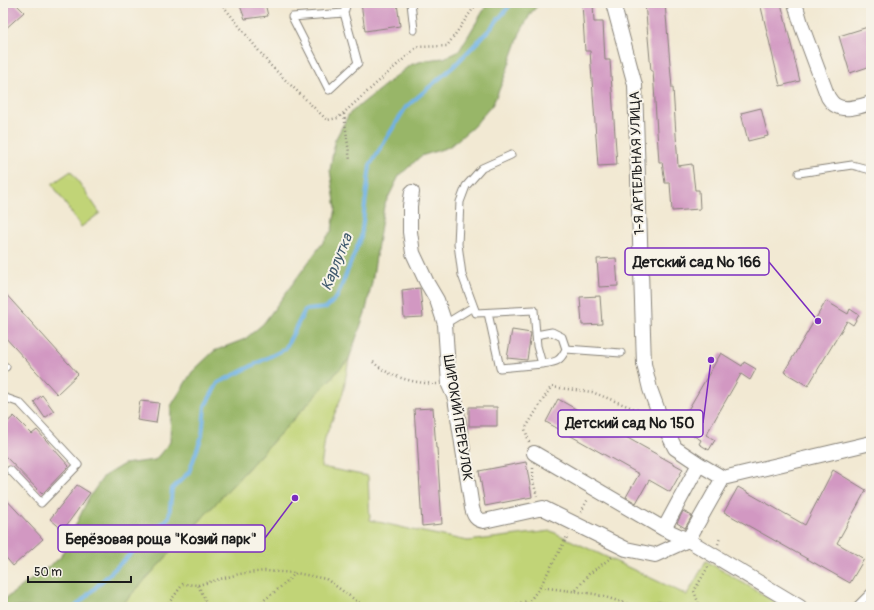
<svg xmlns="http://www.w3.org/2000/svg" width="874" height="610" font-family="Pangolin,sans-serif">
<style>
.green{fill:#c1d477;stroke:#6e784a}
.forest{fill:#98b668;stroke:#5a6942}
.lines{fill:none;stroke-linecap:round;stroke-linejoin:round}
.stream{stroke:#70b2e5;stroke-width:4}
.building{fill:#d298c2}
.service-casing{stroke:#878278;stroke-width:9}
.minor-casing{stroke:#878278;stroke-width:16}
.path{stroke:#878278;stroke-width:2.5;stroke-dasharray:1 3;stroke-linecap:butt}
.service{stroke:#fff;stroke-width:7}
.minor{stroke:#fff;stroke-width:14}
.labels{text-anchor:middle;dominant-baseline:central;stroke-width:4;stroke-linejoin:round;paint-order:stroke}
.street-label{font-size:14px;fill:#1c1c1c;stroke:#f7f3e8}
.water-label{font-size:15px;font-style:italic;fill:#3e586c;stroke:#f7f3e8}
.leader{fill:none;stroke:#7b2cbf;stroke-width:1.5}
.callout-dot{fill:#7b2cbf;stroke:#f7f3e8;stroke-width:1.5}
.callout{fill:#f7f3e8;stroke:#7b2cbf;stroke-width:1.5}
.callout-label{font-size:15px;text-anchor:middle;font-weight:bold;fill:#1c1c1c}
</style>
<rect width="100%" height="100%" fill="#f7f3e8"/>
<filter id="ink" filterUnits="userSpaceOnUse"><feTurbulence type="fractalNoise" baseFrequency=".025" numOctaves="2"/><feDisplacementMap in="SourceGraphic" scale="8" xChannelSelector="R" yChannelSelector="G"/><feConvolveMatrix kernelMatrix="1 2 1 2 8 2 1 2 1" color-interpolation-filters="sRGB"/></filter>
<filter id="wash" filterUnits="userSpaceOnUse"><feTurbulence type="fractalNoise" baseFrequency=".012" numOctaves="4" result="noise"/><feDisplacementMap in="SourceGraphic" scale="16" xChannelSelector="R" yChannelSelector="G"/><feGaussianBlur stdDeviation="0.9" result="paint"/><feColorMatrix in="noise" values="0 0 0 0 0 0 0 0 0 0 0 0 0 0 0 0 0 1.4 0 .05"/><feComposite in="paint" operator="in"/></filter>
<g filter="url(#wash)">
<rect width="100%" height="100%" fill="#f2e9d3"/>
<!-- green -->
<path class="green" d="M 71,171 L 100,213 L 81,227 L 52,184 Z
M 349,359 L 343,393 L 325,438 L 321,467 L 368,476 L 370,520 L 413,530 L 468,541 L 551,531 L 687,595 L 706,561 L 784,607 L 120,607 Z"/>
<!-- forest -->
<path class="forest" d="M 488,3 L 540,3 L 531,13 L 520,33 L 505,76 L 493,104 L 473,127 L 449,147 L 421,156 L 399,176 L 384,206 L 372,282 L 366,310 L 349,359 L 120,607 L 3,607 L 3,602 L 5,599 L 60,558 L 88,499 L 104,476 L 124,464 L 155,460 L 170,442 L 171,406 L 192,372 L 214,351 L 245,339 L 263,324 L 332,230 L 336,208 L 330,170 L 335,140 L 349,114 L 410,65 L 426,60 L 444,58 L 459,51 Z"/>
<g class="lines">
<!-- stream -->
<path class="stream" d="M 75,607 L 169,517 L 172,489 L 189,472 L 202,436 L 205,406 L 218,383 L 285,349 L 305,310 L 326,308 L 337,297 L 361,237 L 370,165 L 406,107 L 454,66 L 489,30 L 512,3"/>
</g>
<g id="blocks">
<!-- building -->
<path class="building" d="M 3,3 L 15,3 L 24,12 L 3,31 Z
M 239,3 L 265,3 L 268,16 L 245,19 Z
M 361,3 L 397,3 L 400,26 L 365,31 Z
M 582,3 L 593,3 L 594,22 L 603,22 L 605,60 L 610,60 L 617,165 L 598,166 L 590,51 L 585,51 Z
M 645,3 L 665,3 L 672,88 L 673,88 L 678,166 L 692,164 L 695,190 L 699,190 L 700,209 L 672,211 L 670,183 L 665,183 L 662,162 L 659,162 L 653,71 L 651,71 Z
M 760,3 L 781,3 L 800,81 L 780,86 Z
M 871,26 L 871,66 L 850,73 L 839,36 Z
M 761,108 L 768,136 L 748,141 L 741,113 Z
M 616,258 L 618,286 L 599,287 L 597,259 Z
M 420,288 L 423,317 L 404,318 L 402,290 Z
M 3,291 L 78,374 L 57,394 L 3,335 Z
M 600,296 L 602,324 L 582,325 L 580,297 Z
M 826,301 L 848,314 L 850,309 L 859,315 L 853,325 L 847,321 L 808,386 L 784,372 Z
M 512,330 L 531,333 L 527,360 L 507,358 Z
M 721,353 L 742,366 L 744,362 L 756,369 L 750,380 L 741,374 L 706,435 L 715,440 L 709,450 L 699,444 L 701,440 L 678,427 Z
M 42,395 L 54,411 L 45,418 L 34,402 Z
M 558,399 L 683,469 L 670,492 L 649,480 L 636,503 L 626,497 L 639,474 L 546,422 Z
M 140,401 L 159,403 L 156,423 L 137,420 Z
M 469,407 L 497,407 L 497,426 L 469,426 Z
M 433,408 L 436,448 L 437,448 L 442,524 L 422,526 L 417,437 L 416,437 L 414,409 Z
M 14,416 L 32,434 L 37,430 L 69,466 L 42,494 L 3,454 L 3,426 Z
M 526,462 L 532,497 L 485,506 L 479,471 Z
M 833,470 L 866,490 L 837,543 L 864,559 L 850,583 L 724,512 L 738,487 L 805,525 Z
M 77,485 L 90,493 L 63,530 L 50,519 Z
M 3,496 L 43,539 L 13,566 L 3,554 Z
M 683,511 L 692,516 L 685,528 L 677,523 Z"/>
</g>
</g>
<g filter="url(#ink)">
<use href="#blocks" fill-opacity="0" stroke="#878278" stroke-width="1"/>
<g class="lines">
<!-- service casing -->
<g class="service-casing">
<path id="service" d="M 411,3 L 414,30
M 344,13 L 292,17 L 329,90 L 358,63 L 344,13 L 347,3
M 511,155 L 482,168 L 466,186 L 460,202 L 458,244 L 462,275 L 476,313 L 534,310 L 537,346 L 542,364 C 556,362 560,362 566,349 L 621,353
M 799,173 L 852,165 L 871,170
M 488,313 L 500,368 L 542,364
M 445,324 L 473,307
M 536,335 L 552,332 L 562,337 L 566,349
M 3,365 L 6,367
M 3,397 L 20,403 L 78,465 L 41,503 L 10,470
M 856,607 L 871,592"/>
</g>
<!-- minor casing -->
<g class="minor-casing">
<path id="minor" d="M 795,3 L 802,27 L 828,97 C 830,100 833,104 835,105 C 845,112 861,106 871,103
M 412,192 L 410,206 L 410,232 L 413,253 L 427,283 L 437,300 L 445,324 L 449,385 L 455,398 L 472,508 C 474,516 476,520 484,521 L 543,508 L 626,549 L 655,555 L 688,540 L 723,478 L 699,464 L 675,448 L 661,419 L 650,389 L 644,364 L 635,85 L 613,3
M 534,453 L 664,529 L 688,540 L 800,607
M 723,478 L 871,443
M 664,529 L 699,464"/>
</g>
<!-- path -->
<path class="path" d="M 221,3 L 270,65 L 327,120 L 338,118 L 417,47 L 447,46 L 477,3
M 344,114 L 350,161
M 373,362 C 390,378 415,383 437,384
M 529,442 L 525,429 L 551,387 L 592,392 L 645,413
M 533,468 L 533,481 L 537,496
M 581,512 L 588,499
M 718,544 L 720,538
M 198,585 L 239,574 L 265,571 L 296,573
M 540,587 L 595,594 L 638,607
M 576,590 L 589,574 L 612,557
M 166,607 L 183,584 L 198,585 L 205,600 L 202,607
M 255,607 L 276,591 L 296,573 L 326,579 L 365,607
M 501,607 L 528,601
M 525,607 L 540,587 L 568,535
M 700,607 L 694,591 L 708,567"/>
<!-- service -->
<use href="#service" class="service"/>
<!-- minor -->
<use href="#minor" class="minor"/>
</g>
</g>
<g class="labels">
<!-- street labels -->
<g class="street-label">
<text transform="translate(637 163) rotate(-92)">1-Я АРТЕЛЬНАЯ УЛИЦА</text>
<text transform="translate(458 418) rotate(81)">ШИРОКИЙ ПЕРЕУЛОК</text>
</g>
<!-- water labels -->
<g class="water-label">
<text transform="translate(337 262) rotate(-68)">Карлутка</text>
</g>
</g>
<!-- callouts -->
<path class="leader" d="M818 321L769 262M711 360L703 423M295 498L265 538"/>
<g class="callout-dot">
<circle cx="818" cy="321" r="4"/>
<circle cx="711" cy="360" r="4"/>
<circle cx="295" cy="498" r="4"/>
</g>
<g class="callout">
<rect x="625" y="248" width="144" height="27" rx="4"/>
<rect x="558" y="410" width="145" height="27" rx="4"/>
<rect x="58" y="525" width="207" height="27" rx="4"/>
</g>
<g class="callout-label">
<text x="697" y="267">Детский сад № 166</text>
<text x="630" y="428">Детский сад № 150</text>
<text x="161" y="544">Берёзовая роща "Козий парк"</text>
</g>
<!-- margin -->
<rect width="874" height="610" fill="none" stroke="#f7f3e8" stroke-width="16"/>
<!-- scale -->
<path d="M28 576v6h103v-6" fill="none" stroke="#1c1c1c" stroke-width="2"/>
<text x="34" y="576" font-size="12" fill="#1c1c1c" stroke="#f7f3e8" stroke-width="3" paint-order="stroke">50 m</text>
</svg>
